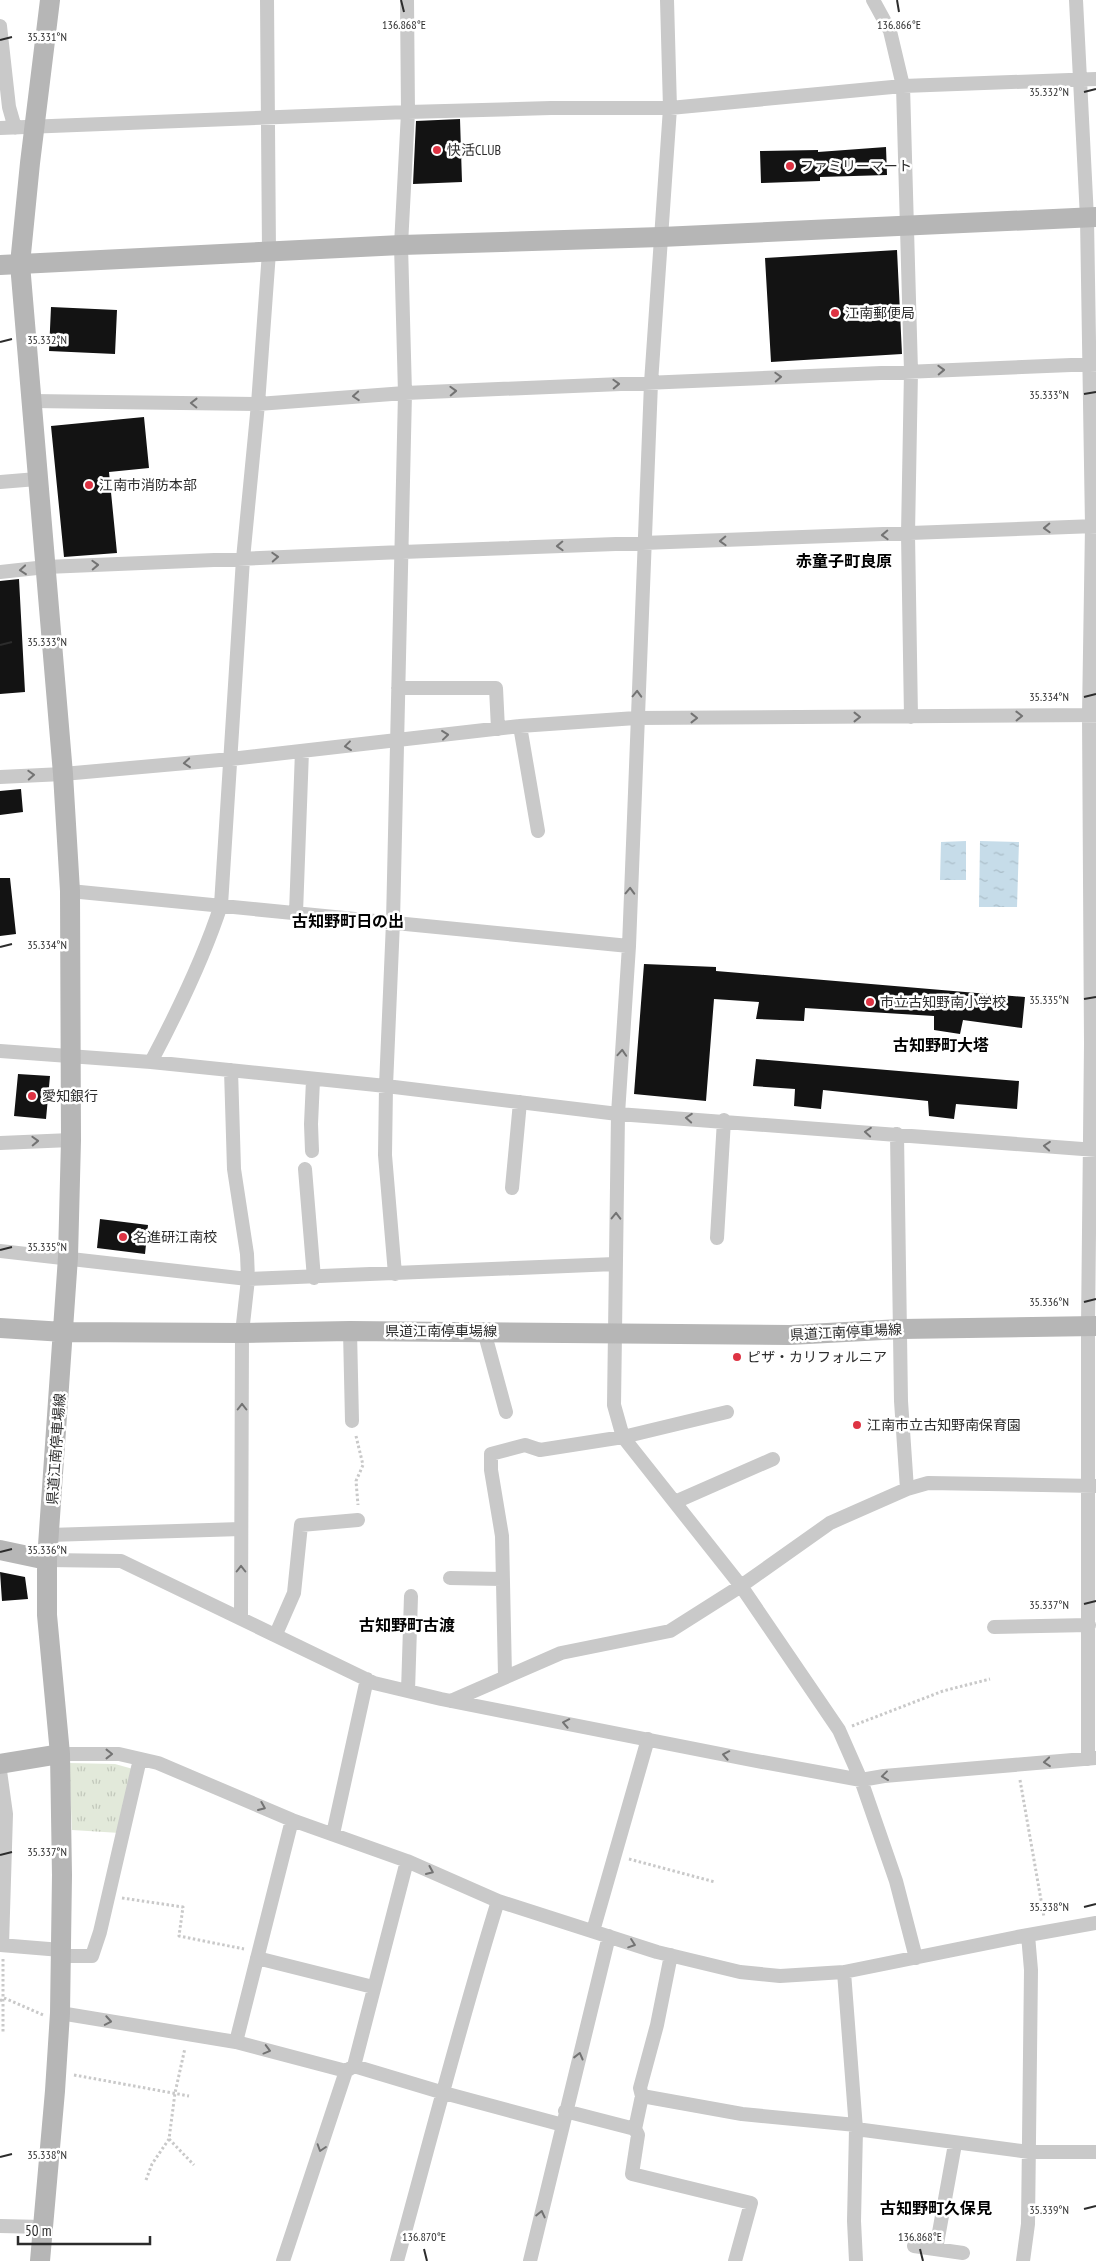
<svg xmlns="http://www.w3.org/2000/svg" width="1096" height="2261" font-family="'PT Sans Narrow','Noto Sans JP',sans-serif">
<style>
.park{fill:url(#park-tufts)}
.water{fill:url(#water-ripples)}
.building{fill:#131313}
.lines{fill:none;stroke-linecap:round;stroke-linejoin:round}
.path{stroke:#c9c9c9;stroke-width:3;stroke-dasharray:2.5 2.5;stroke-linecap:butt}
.street{stroke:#c9c9c9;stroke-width:14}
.secondary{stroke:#b6b6b6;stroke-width:20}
.oneway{stroke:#737373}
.ticks{fill:none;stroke:#2c2c2c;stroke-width:2}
.poi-dot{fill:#de3343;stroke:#fff;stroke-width:2}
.labels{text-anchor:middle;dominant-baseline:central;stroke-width:5;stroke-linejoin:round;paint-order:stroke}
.poi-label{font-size:14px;fill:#2c2c2c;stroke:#fff;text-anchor:start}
.street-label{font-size:14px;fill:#2c2c2c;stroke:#fff}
.quarter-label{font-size:16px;font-weight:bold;fill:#000;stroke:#fff}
.ticks-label{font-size:12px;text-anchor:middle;fill:#2c2c2c;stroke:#fff;stroke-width:5;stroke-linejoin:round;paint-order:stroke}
</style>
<defs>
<pattern id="park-tufts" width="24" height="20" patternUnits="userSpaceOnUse" patternTransform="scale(1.25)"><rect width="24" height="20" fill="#e2e9da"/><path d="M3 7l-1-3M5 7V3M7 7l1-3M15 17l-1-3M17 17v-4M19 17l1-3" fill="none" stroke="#c2c8bb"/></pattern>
<pattern id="water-ripples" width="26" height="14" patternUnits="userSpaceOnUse" patternTransform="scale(1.25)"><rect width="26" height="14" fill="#c6dce9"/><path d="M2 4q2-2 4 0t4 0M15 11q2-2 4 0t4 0" fill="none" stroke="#aabdc8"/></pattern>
</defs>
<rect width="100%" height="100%" fill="#fff"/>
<!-- park -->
<path class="park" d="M 69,1763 L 115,1764 L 133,1769 L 120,1833 L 72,1830 Z"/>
<!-- water -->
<path class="water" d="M 966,841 L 966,880 L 940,880 L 941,842 Z
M 980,841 L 1019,842 L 1017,907 L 979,907 Z"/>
<!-- building -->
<path class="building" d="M 460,119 L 462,182 L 413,184 L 416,121 Z
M 886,147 L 887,175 L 820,177 L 820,181 L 761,183 L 760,151 L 818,150 L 818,152 Z
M 897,250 L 902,354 L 771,362 L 765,258 Z
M 51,307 L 117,310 L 115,354 L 49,351 Z
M 144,417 L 149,468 L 109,472 L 117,553 L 64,557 L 51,426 Z
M 19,579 L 25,692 L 0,694 L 0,581 Z
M 21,789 L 23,812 L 0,815 L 0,791 Z
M 0,878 L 10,878 L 16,934 L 0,936 Z
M 644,964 L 716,967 L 716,971 L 1025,997 L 1022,1028 L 963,1020 L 960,1034 L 934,1030 L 934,1016 L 805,1008 L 804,1021 L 756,1019 L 759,1002 L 714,999 L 706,1101 L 634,1094 Z
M 756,1059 L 1019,1081 L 1017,1109 L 956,1104 L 954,1119 L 929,1116 L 928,1101 L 823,1090 L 821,1109 L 794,1106 L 795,1089 L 753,1086 Z
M 18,1074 L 50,1076 L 46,1119 L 14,1116 Z
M 100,1219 L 148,1225 L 145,1254 L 97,1248 Z
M 0,1572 L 25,1577 L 28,1599 L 2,1601 Z"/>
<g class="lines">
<!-- path -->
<path class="path" d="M 356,1436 L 363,1465 L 356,1481 L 358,1505
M 852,1726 L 943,1691 L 990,1679
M 1020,1780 L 1044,1917
M 629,1859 L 715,1882
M 122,1898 L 183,1907 L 179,1936 L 244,1949
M 3,1959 L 3,2033
M 0,2001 L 4,1998 L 43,2015
M 74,2075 L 189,2096
M 169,2139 L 194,2165
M 146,2180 L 152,2164 L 169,2139 L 175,2093 L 185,2048"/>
<!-- street -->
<path class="street" d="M 667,0 L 670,108 L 651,383 L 629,946 L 618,1114 L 614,1405 L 623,1437 L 741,1586 L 839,1730 L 861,1780 L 896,1881 L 916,1958
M 873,0 L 890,31 L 903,86 L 911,371 L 908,534 L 911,717
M 1076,0 L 1087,218 L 1092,526 L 1089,715 L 1091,1044 L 1088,1326 L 1088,1759
M 0,26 L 9,107 L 15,128
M 0,128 L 408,112 L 551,108 L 670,108 L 903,86 L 1096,79
M 32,401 L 258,404 L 405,393 L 1096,364
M 0,482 L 37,479
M 0,572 L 46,567 L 402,552 L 1096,526
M 398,688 L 496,688 L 498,729
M 520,726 L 538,831
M 0,777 L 63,774 L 231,759 L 520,726 L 636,718 L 1096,715
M 70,891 L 629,946
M 296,913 L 302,751
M 0,1051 L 151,1062 L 386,1086 L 618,1114 L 1096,1150
M 151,1062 C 178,1011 203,960 221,905 L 243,559 L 258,404 L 269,252 L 267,0
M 231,1070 L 234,1169 L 247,1254 L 248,1279 L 242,1333 L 241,1618
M 897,1134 L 901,1401 L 907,1489
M 0,1143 L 71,1140
M 312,1151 L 311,1124 L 313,1080
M 305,1169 L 314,1278
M 512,1188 L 520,1102
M 717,1238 L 724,1120
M 0,1251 L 248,1279 L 615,1264
M 395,1274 L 385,1155 L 386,1086 L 393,922 L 405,393 L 401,245 L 408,112 L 407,0
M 350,1331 L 352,1421
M 484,1331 L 506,1412
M 675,1502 L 773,1459
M 49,1535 L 241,1529
M 47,1560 L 121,1561 L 374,1683 L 441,1699 L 746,1759 L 861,1780 L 884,1776 L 1096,1758
M 450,1578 L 502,1579
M 994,1627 L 1089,1625
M 276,1634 L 294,1593 L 301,1525 L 358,1520
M 505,1676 L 502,1536 L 491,1470 L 491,1454 L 525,1445 L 540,1450 L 623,1437 L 727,1412
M 408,1691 L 411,1596
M 451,1701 L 561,1653 L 670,1631 L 741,1586 L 830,1523 L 907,1489 L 928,1483 L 1095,1486
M 60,1754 L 119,1754 L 158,1763 L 292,1820 L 407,1861 L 498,1901 L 657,1952 L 740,1972 L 780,1976 L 844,1972 L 1017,1937 L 1096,1923
M 0,1771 L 6,1814 L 2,1945
M 333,1834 L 367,1679
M 593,1931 L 648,1739
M 0,1945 L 61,1950
M 61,1956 L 92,1956 L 100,1932 L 140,1759
M 257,1958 L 373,1987
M 844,1972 L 856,2129 L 854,2221 L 856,2261
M 60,2013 L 236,2042 L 346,2071 L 283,2261
M 236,2042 L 292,1820
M 354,2066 L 407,1861
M 346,2071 L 354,2066 L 444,2093 L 563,2125
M 642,2096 L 640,2088 L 657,2025 L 671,1955
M 565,2111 L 635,2129 L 642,2096 L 742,2114 L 856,2125
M 635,2129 L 638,2135 L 632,2174 L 751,2203 L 735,2261
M 856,2129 L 1029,2152 L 1096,2152
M 0,2226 L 43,2227
M 914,2246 L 963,2253
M 936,2249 L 955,2144
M 397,2261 C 430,2141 461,2020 498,1901
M 530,2261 L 609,1936
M 1023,2261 L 1028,2224 L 1031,1970 L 1028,1935"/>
<!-- secondary -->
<path class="secondary" d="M 0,265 L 401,245 L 661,237 L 1096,217
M 0,1328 L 64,1332 L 242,1333 L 350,1331 L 790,1335 L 901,1329 L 1096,1326
M 0,1550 L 47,1560
M 0,1764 L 60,1754
M 40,2261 L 55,2091 L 60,2013 L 62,1875 L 60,1754 L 47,1615 L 47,1560 L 68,1257 L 71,1140 L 70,891 L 63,774 L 20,264 L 30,163 L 50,0"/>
</g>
<!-- one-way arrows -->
<defs><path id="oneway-chevron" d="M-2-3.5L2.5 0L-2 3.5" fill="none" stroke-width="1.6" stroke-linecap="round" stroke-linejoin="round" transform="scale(1.25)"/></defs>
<g class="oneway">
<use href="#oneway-chevron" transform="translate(941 370) rotate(-2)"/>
<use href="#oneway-chevron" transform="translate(778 377) rotate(-3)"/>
<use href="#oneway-chevron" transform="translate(616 384) rotate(-2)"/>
<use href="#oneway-chevron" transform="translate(453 391) rotate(-2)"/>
<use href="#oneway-chevron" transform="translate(356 396) rotate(176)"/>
<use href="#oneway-chevron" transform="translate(194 403) rotate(-179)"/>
<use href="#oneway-chevron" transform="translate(1047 528) rotate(178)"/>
<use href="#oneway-chevron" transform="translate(885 535) rotate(178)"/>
<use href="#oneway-chevron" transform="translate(723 541) rotate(178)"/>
<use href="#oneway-chevron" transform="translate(560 546) rotate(178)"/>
<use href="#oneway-chevron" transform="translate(275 557) rotate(-3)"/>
<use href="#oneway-chevron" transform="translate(95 565) rotate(-2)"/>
<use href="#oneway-chevron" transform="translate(23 570) rotate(175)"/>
<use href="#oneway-chevron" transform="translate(637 694) rotate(-88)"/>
<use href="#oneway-chevron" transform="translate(1019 716) rotate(-1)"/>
<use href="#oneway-chevron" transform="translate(857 717)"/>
<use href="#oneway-chevron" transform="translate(694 718)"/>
<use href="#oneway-chevron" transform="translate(445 735) rotate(-6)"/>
<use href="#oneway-chevron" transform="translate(348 746) rotate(173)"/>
<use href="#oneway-chevron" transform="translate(187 763) rotate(175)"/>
<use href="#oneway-chevron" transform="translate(31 775) rotate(-3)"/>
<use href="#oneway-chevron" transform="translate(630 891) rotate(-88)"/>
<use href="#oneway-chevron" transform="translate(622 1053) rotate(-86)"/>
<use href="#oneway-chevron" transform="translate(689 1118) rotate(-176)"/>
<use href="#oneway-chevron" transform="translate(868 1132) rotate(-175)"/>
<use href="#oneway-chevron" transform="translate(35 1141) rotate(-2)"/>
<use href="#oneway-chevron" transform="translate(1047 1146) rotate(-175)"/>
<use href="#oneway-chevron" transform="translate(616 1216) rotate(-89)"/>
<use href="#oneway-chevron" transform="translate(242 1407) rotate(-90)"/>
<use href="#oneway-chevron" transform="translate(241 1569) rotate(-90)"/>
<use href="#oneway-chevron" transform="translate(566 1723) rotate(-169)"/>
<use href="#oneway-chevron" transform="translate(109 1754)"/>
<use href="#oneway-chevron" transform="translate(726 1755) rotate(-169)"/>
<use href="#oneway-chevron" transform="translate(1047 1762) rotate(175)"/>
<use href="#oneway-chevron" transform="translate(885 1776) rotate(173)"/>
<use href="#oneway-chevron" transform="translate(262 1807) rotate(23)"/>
<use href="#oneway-chevron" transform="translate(430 1871) rotate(24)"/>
<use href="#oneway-chevron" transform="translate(632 1944) rotate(19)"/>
<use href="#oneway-chevron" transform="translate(108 2021) rotate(10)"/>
<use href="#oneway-chevron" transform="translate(267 2050) rotate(15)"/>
<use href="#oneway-chevron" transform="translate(579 2056) rotate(-76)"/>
<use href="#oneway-chevron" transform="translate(321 2148) rotate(108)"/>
<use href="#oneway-chevron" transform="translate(541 2214) rotate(-77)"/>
</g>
<!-- ticks -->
<path class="ticks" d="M 401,0 L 404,12M 897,0 L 899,12M 0,40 L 12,37M 1084,92 L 1096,89M 0,342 L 12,339M 1084,394 L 1096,392M 0,645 L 12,642M 1084,697 L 1096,694M 0,947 L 12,944M 1084,999 L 1096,997M 0,1250 L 12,1247M 1084,1302 L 1096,1299M 0,1552 L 12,1549M 1084,1604 L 1096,1601M 0,1855 L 12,1852M 1084,1907 L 1096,1904M 0,2157 L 12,2154M 1084,2209 L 1096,2206M 424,2249 L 427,2261M 920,2249 L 923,2261"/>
<!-- markers -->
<g class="poi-dot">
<circle cx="437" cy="150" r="5"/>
<circle cx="790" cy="166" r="5"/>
<circle cx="835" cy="313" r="5"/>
<circle cx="89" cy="485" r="5"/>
<circle cx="870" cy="1002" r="5"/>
<circle cx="32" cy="1096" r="5"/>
<circle cx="123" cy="1237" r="5"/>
<circle cx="737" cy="1357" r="5"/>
<circle cx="857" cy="1425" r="5"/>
</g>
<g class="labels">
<!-- poi labels -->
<g class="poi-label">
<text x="447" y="150">快活CLUB</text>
<text x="800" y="166">ファミリーマート</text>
<text x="845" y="313">江南郵便局</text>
<text x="99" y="485">江南市消防本部</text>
<text x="880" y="1002">市立古知野南小学校</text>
<text x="42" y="1096">愛知銀行</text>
<text x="133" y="1237">名進研江南校</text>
<text x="747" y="1357">ピザ・カリフォルニア</text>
<text x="867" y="1425">江南市立古知野南保育園</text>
</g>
<!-- street labels -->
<g class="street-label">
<text x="441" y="1331">県道江南停車場線</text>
<text transform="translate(846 1332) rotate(-3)">県道江南停車場線</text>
<text transform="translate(56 1449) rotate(-86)">県道江南停車場線</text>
</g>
<!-- quarter labels -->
<g class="quarter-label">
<text x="844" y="561">赤童子町良原</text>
<text x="348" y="921">古知野町日の出</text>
<text x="941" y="1045">古知野町大塔</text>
<text x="407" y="1625">古知野町古渡</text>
<text x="936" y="2208">古知野町久保見</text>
</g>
</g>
<g class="ticks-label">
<text x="404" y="29">136.868°E</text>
<text x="899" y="29">136.866°E</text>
<text x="47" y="41">35.331°N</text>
<text x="1049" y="96">35.332°N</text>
<text x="47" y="344">35.332°N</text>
<text x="1049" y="399">35.333°N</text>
<text x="47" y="646">35.333°N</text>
<text x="1049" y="701">35.334°N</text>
<text x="47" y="949">35.334°N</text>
<text x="1049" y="1004">35.335°N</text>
<text x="47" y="1251">35.335°N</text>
<text x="1049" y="1306">35.336°N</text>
<text x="47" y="1554">35.336°N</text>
<text x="1049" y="1609">35.337°N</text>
<text x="47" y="1856">35.337°N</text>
<text x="1049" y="1911">35.338°N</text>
<text x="47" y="2159">35.338°N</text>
<text x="1049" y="2214">35.339°N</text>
<text x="424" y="2241">136.870°E</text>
<text x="920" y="2241">136.868°E</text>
</g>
<!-- scale -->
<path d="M18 2236v8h132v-8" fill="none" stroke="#2c2c2c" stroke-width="2.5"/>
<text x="25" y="2236" font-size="15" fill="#2c2c2c" stroke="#ffffff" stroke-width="4" paint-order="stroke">50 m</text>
</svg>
